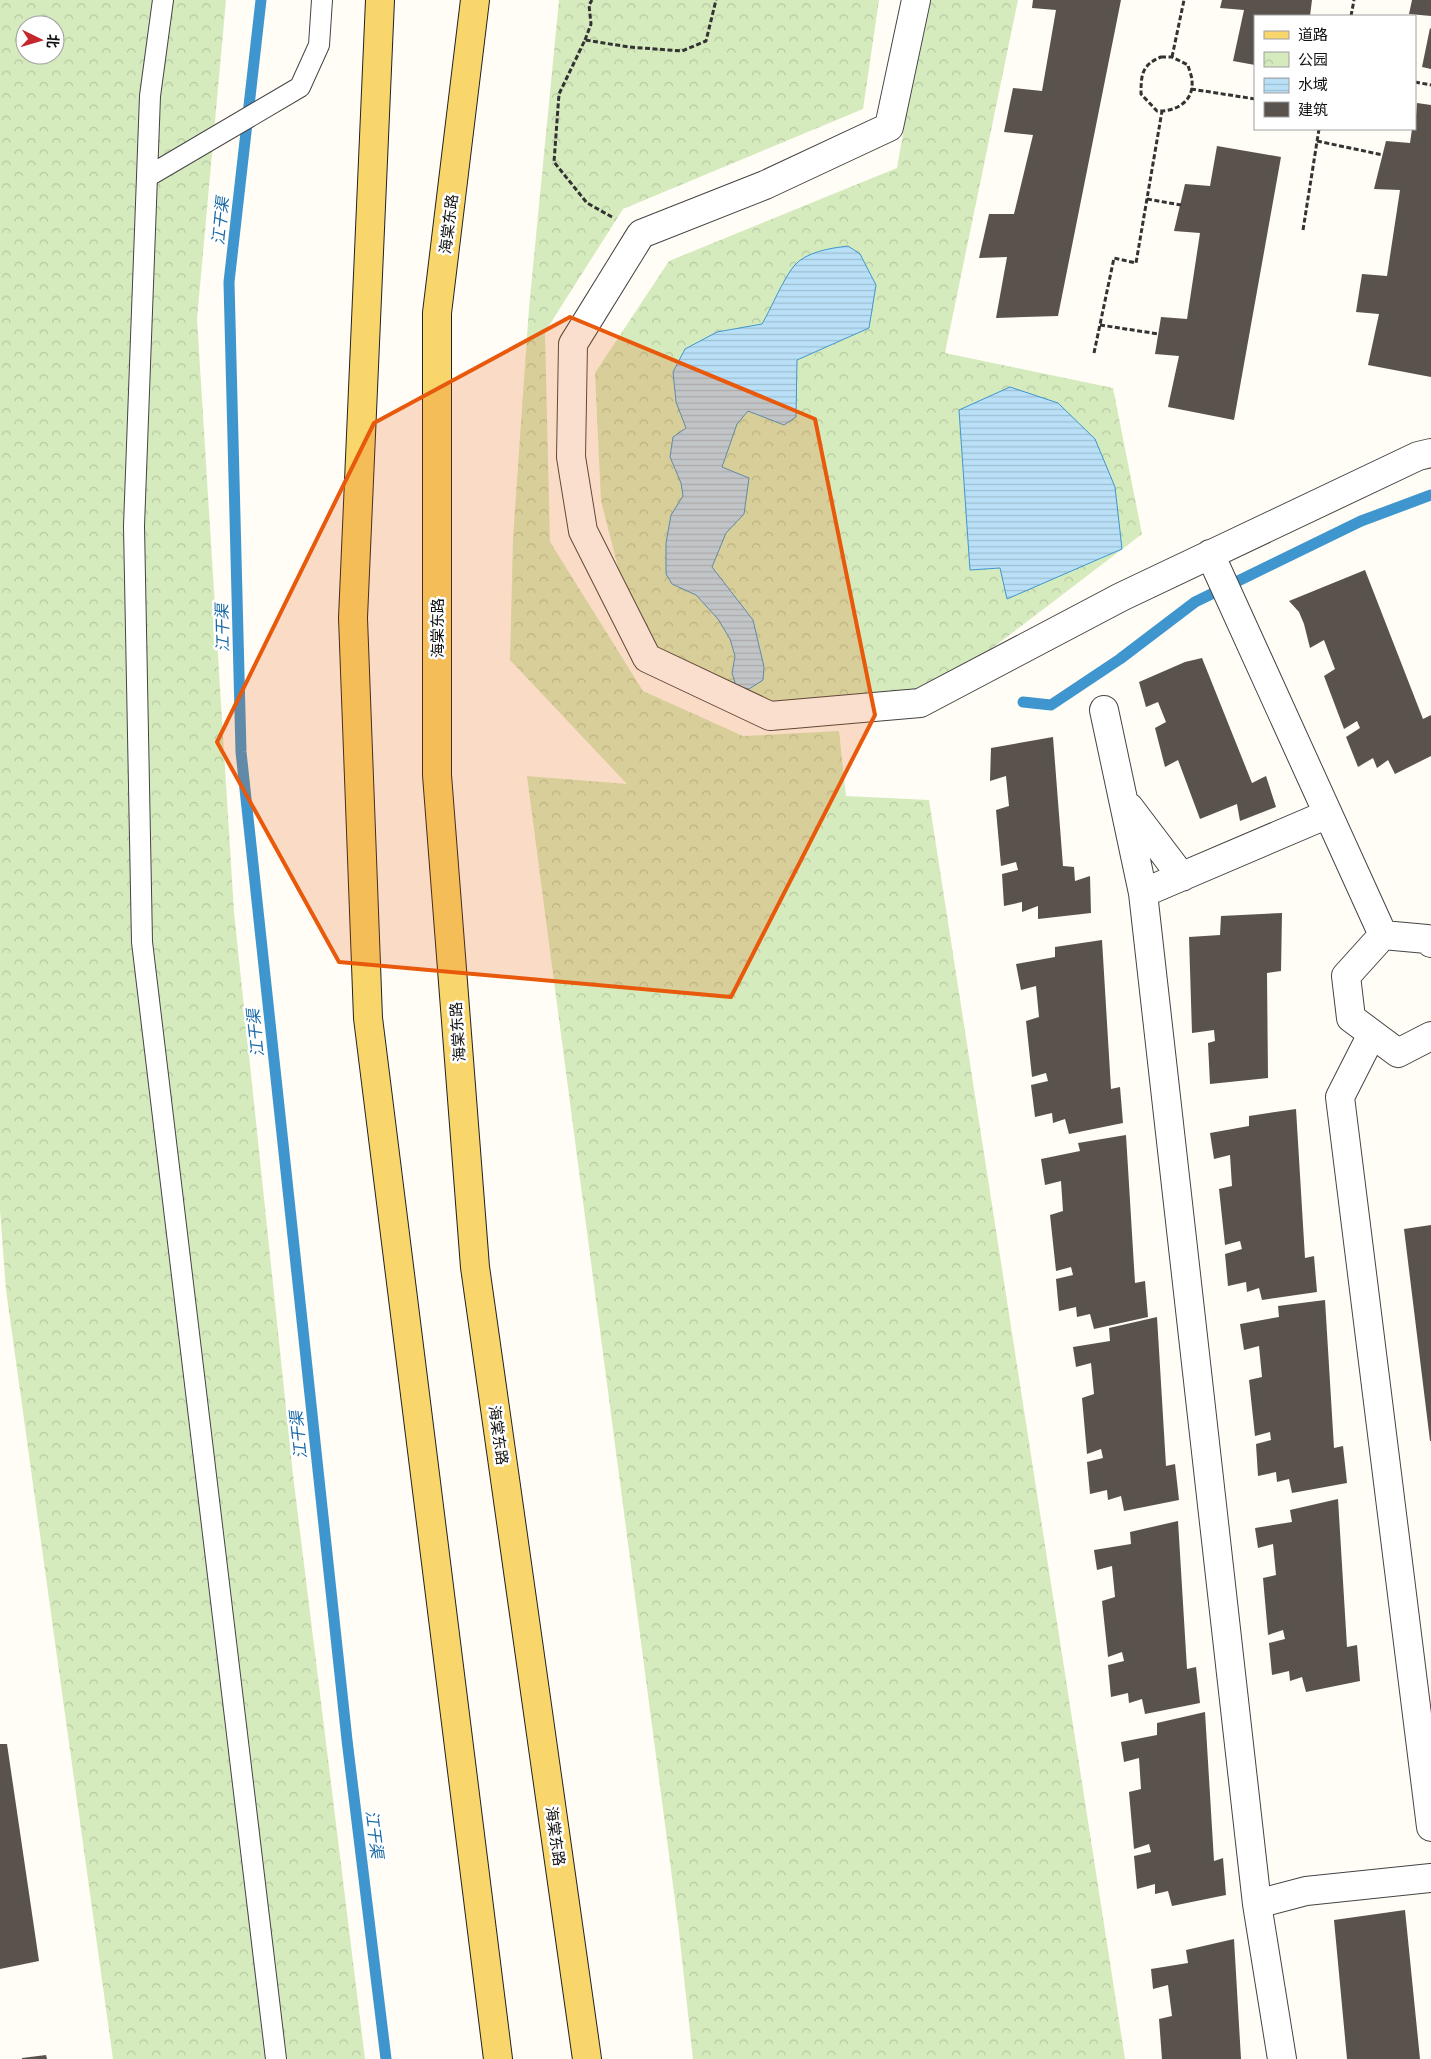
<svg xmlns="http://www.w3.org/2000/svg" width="1431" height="2059" font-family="'PT Serif','Noto Sans SC',serif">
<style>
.park{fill:url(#park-crowns);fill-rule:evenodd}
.water{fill:url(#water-rules);stroke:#3f96cf}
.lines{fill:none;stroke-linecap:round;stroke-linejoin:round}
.stream{stroke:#3f96cf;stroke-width:11}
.building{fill:#5a524d}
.service-casing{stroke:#444;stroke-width:22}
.minor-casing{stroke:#444;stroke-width:30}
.primary-casing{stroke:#222;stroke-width:30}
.path{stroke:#333;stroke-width:3;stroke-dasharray:5 2.5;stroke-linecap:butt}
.service{stroke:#fff;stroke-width:20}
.minor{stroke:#fff;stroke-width:28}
.primary{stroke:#f9d66b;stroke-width:28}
.marked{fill:#e8590c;fill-opacity:0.2;stroke:#e8590c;stroke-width:4;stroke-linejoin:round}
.labels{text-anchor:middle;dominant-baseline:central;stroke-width:5;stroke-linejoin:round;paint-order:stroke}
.street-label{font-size:15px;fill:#111;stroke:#fff}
.water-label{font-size:16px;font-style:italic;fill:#1768a6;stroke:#fff}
</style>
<defs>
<pattern id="park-crowns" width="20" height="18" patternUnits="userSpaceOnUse" patternTransform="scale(1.25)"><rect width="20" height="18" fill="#d5ebbd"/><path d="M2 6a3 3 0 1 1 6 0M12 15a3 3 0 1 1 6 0" fill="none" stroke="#b6c8a1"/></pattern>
<pattern id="water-rules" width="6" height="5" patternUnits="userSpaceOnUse" patternTransform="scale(1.25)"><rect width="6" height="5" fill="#b9e0f7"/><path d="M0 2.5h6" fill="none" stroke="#9ebfd3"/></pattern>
</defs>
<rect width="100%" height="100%" fill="#fffdf5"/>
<!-- park -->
<path class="park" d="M 0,0 L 226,0 L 197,319 L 234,912 L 293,1475 L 365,2059 L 113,2059 L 6,1290 L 0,1210 ZM 25,25 L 55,25 L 55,55 L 25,55 Z
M 559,0 L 879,0 L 863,109 L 623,209 L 545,332 L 550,542 L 643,691 L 743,736 L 839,731 L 846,796 L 929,800 L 1125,2059 L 693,2059 L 678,1923 L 527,776 L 627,784 L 510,660 L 513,538 L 529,308 Z
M 926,0 L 1018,0 L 945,353 L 1113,388 L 1142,534 L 920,703 L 770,716 L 636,637 L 601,501 L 595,373 L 669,261 L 897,168 Z"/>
<!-- water -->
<path class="water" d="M 848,246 L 860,254 L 876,285 L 869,328 L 797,360 L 796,417 L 784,425 L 748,411 L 737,424 L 722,467 L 749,478 L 744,514 L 726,533 L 712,567 L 753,620 L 764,667 L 763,680 L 749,689 L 736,686 L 732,673 L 735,656 L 730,639 L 718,619 L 696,595 L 672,584 L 666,574 L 666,543 L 671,515 L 683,496 L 681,483 L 670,457 L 673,437 L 686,428 L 676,402 L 673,372 L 685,349 L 717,332 L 762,324 C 772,307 782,281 794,266 C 805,252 831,248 848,246 Z
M 1010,387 L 1058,403 L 1095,439 L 1115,487 L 1122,549 L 1007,599 L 1000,568 L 970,570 L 959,410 Z"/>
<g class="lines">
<!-- stream -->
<path class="stream" d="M 261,0 L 229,282 L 241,752 L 347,1740 L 386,2059
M 1023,702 L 1051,705 L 1120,659 L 1195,602 L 1361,521 L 1431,495"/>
</g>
<!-- building -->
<path class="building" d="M 1033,0 L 1121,0 L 1058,316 L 996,318 L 1007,257 L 979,258 L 989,214 L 1014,214 L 1033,135 L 1004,132 L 1013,88 L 1042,91 L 1056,10 L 1032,8 Z
M 1222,0 L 1312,0 L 1310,16 L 1255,16 L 1255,65 L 1233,61 L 1244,10 L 1220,8 Z
M 1412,0 L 1431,0 L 1431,16 L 1409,14 Z
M 1430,28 L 1431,29 L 1431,69 L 1422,67 Z
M 1417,103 L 1431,105 L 1431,377 L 1368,365 L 1379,314 L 1356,312 L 1362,274 L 1387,276 L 1400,190 L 1374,189 L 1386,141 L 1410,143 L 1412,129 L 1415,129 Z
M 1217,146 L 1281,157 L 1234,420 L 1168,407 L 1179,356 L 1155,354 L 1161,317 L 1187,319 L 1200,233 L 1174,231 L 1185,184 L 1210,186 Z
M 1365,570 L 1423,719 L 1431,715 L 1431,756 L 1395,774 L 1388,760 L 1377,768 L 1373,758 L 1358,767 L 1346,737 L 1360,728 L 1357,721 L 1344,729 L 1324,676 L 1335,669 L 1324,640 L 1310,648 L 1304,624 L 1299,612 L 1289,601 Z
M 1202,658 L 1252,783 L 1266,776 L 1276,807 L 1240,821 L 1237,804 L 1200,819 L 1178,760 L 1165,767 L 1155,728 L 1166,722 L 1158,702 L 1146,707 L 1139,682 L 1185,662 Z
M 1053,737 L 1063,866 L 1074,867 L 1075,881 L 1090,876 L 1091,913 L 1038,919 L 1038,906 L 1022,912 L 1022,902 L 1004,906 L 1002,874 L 1018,870 L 1016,862 L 1001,866 L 996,810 L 1009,806 L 1006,776 L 990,781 L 991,748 Z
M 1282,913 L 1281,971 L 1267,973 L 1268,1078 L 1210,1084 L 1208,1043 L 1215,1041 L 1214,1030 L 1192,1033 L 1189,937 L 1220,935 L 1221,916 Z
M 1102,940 L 1111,1089 L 1120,1087 L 1123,1123 L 1069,1134 L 1065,1119 L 1053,1123 L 1052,1113 L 1035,1117 L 1031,1085 L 1048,1081 L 1046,1073 L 1032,1077 L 1026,1021 L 1039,1017 L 1036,986 L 1021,990 L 1016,964 L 1055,957 L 1055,947 Z
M 1296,1109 L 1305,1258 L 1314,1256 L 1317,1292 L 1262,1300 L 1259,1288 L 1247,1292 L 1246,1282 L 1228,1286 L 1225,1254 L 1242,1249 L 1240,1241 L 1225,1245 L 1219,1189 L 1232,1186 L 1230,1155 L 1214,1159 L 1210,1133 L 1249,1126 L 1249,1116 Z
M 1126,1135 L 1135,1283 L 1145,1281 L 1148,1317 L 1094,1329 L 1090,1314 L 1077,1317 L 1076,1307 L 1059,1311 L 1056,1279 L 1073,1275 L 1071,1267 L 1056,1271 L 1050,1215 L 1063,1211 L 1061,1181 L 1045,1185 L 1041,1159 L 1080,1151 L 1078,1143 Z
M 1431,1225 L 1431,1441 L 1430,1441 L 1404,1229 Z
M 1325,1300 L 1334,1448 L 1343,1446 L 1347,1483 L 1292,1493 L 1289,1479 L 1277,1482 L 1276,1472 L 1258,1476 L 1256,1444 L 1271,1440 L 1270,1432 L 1255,1436 L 1249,1380 L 1262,1377 L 1259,1346 L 1244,1350 L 1240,1324 L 1279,1317 L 1278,1306 Z
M 1157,1317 L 1166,1466 L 1175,1464 L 1179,1500 L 1124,1511 L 1121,1496 L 1108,1500 L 1107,1490 L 1090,1494 L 1087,1462 L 1103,1458 L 1101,1449 L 1087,1454 L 1082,1398 L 1094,1394 L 1091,1363 L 1076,1367 L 1073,1347 L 1110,1341 L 1109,1328 Z
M 1338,1499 L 1347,1647 L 1357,1645 L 1360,1681 L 1306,1692 L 1302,1677 L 1290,1681 L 1289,1671 L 1272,1675 L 1269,1643 L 1285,1639 L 1283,1630 L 1268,1635 L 1263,1578 L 1276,1575 L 1273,1544 L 1258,1548 L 1255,1528 L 1292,1522 L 1290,1510 Z
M 1178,1521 L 1187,1669 L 1196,1667 L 1200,1703 L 1145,1714 L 1142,1699 L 1129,1703 L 1128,1693 L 1111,1697 L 1108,1665 L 1124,1661 L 1122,1652 L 1108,1657 L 1102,1601 L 1115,1597 L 1112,1566 L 1097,1570 L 1094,1550 L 1131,1544 L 1130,1532 Z
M 1205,1712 L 1214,1861 L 1223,1858 L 1226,1895 L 1172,1906 L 1168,1891 L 1155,1894 L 1155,1884 L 1137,1889 L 1134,1856 L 1151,1852 L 1149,1844 L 1134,1849 L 1129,1792 L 1141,1789 L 1139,1758 L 1124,1762 L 1121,1742 L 1157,1735 L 1157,1723 Z
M 0,1744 L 7,1744 L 39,1961 L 0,1969 Z
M 1405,1910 L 1420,2059 L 1347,2059 L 1334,1920 Z
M 1234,1939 L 1241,2059 L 1162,2059 L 1159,2019 L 1172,2016 L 1168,1985 L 1153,1989 L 1151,1969 L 1188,1963 L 1186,1950 Z
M 46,2055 L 47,2059 L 22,2059 L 22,2058 Z"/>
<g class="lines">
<!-- service casing -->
<g class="service-casing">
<path id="service" d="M 163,0 L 150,96 L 134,526 L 142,942 L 276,2059
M 147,177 L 300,87 L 319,45 L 322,0"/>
</g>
<!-- minor casing -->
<g class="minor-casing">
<path id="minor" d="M 916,0 L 889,127 L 765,185 L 641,234 L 573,344 L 571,457 L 583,531 L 647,658 L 770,716 L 920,703 L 1121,597 L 1418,456 L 1431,453
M 1210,554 L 1383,935
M 1104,710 L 1143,893
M 1129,807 L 1182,877
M 1383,935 L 1346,976 L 1351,1018 L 1398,1053 L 1431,1036
M 1383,935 L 1427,939 L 1431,943
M 1372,1034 L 1340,1097 L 1431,1827
M 1257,1904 L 1306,1891 L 1431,1878
M 1282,2059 L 1257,1904 L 1143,893 L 1328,814"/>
</g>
<!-- primary casing -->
<g class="primary-casing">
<path id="primary" d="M 380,0 L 353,618 L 368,1018 L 498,2059
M 475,0 L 437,313 L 437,775 L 475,1267 L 587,2059"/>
</g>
<!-- path -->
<path class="path" d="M 1351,16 L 1354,0
M 585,40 L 591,24 L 589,5 L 592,0
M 1161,57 L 1172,57 L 1188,65 C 1189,70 1192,76 1192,81 C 1194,102 1175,112 1157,111 L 1141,94 C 1141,74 1142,65 1161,57 Z
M 1172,57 L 1184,0
M 1415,82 L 1431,85
M 1191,89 L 1255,99
M 1317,141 L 1383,155
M 1147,199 L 1181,205
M 612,217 L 587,203 L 554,162 L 559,94 L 585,40 L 629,47 L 682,51 L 706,41 L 716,0
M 1303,230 L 1319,129
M 1100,325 L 1159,334
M 1094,353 L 1114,258 L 1136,263 L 1162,111"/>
<!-- service -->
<use href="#service" class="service"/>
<!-- minor -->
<use href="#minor" class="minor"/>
<!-- primary -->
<use href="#primary" class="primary"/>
</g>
<!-- marked area -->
<path class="marked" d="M 570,317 L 815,419 L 875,715 L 731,997 L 339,962 L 217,742 L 374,423 Z"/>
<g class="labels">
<!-- street labels -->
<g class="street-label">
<text transform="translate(448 224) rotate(-83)">海棠东路</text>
<text transform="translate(437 628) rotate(-90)">海棠东路</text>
<text transform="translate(457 1032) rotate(-94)">海棠东路</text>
<text transform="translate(499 1435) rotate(82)">海棠东路</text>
<text transform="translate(556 1836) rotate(82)">海棠东路</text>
</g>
<!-- water labels -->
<g class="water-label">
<text transform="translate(220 221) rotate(-84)">江干渠</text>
<text transform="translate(222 628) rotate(-91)">江干渠</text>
<text transform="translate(255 1033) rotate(-96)">江干渠</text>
<text transform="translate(298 1435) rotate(-96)">江干渠</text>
<text transform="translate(375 1834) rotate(83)">江干渠</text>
</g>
</g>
<!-- legend -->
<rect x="1254" y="15" width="162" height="115" fill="#ffffff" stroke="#a0a0a0"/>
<rect x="1264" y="31" width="25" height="8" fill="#f9d66b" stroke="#a0a0a0"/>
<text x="1298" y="40" font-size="15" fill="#111111">道路</text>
<rect x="1264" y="52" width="25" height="15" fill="url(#park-crowns)" stroke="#a0a0a0"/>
<text x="1298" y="65" font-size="15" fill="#111111">公园</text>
<rect x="1264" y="78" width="25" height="15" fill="url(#water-rules)" stroke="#a0a0a0"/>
<text x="1298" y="90" font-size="15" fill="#111111">水域</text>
<rect x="1264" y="102" width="25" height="15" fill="#5a524d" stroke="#a0a0a0"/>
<text x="1298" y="115" font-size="15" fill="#111111">建筑</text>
<!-- north arrow -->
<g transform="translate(40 40) rotate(95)"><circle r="24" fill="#ffffff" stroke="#a0a0a0"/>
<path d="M0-4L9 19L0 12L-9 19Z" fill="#c4262e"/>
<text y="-8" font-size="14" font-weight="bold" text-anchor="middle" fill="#111111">北</text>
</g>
</svg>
